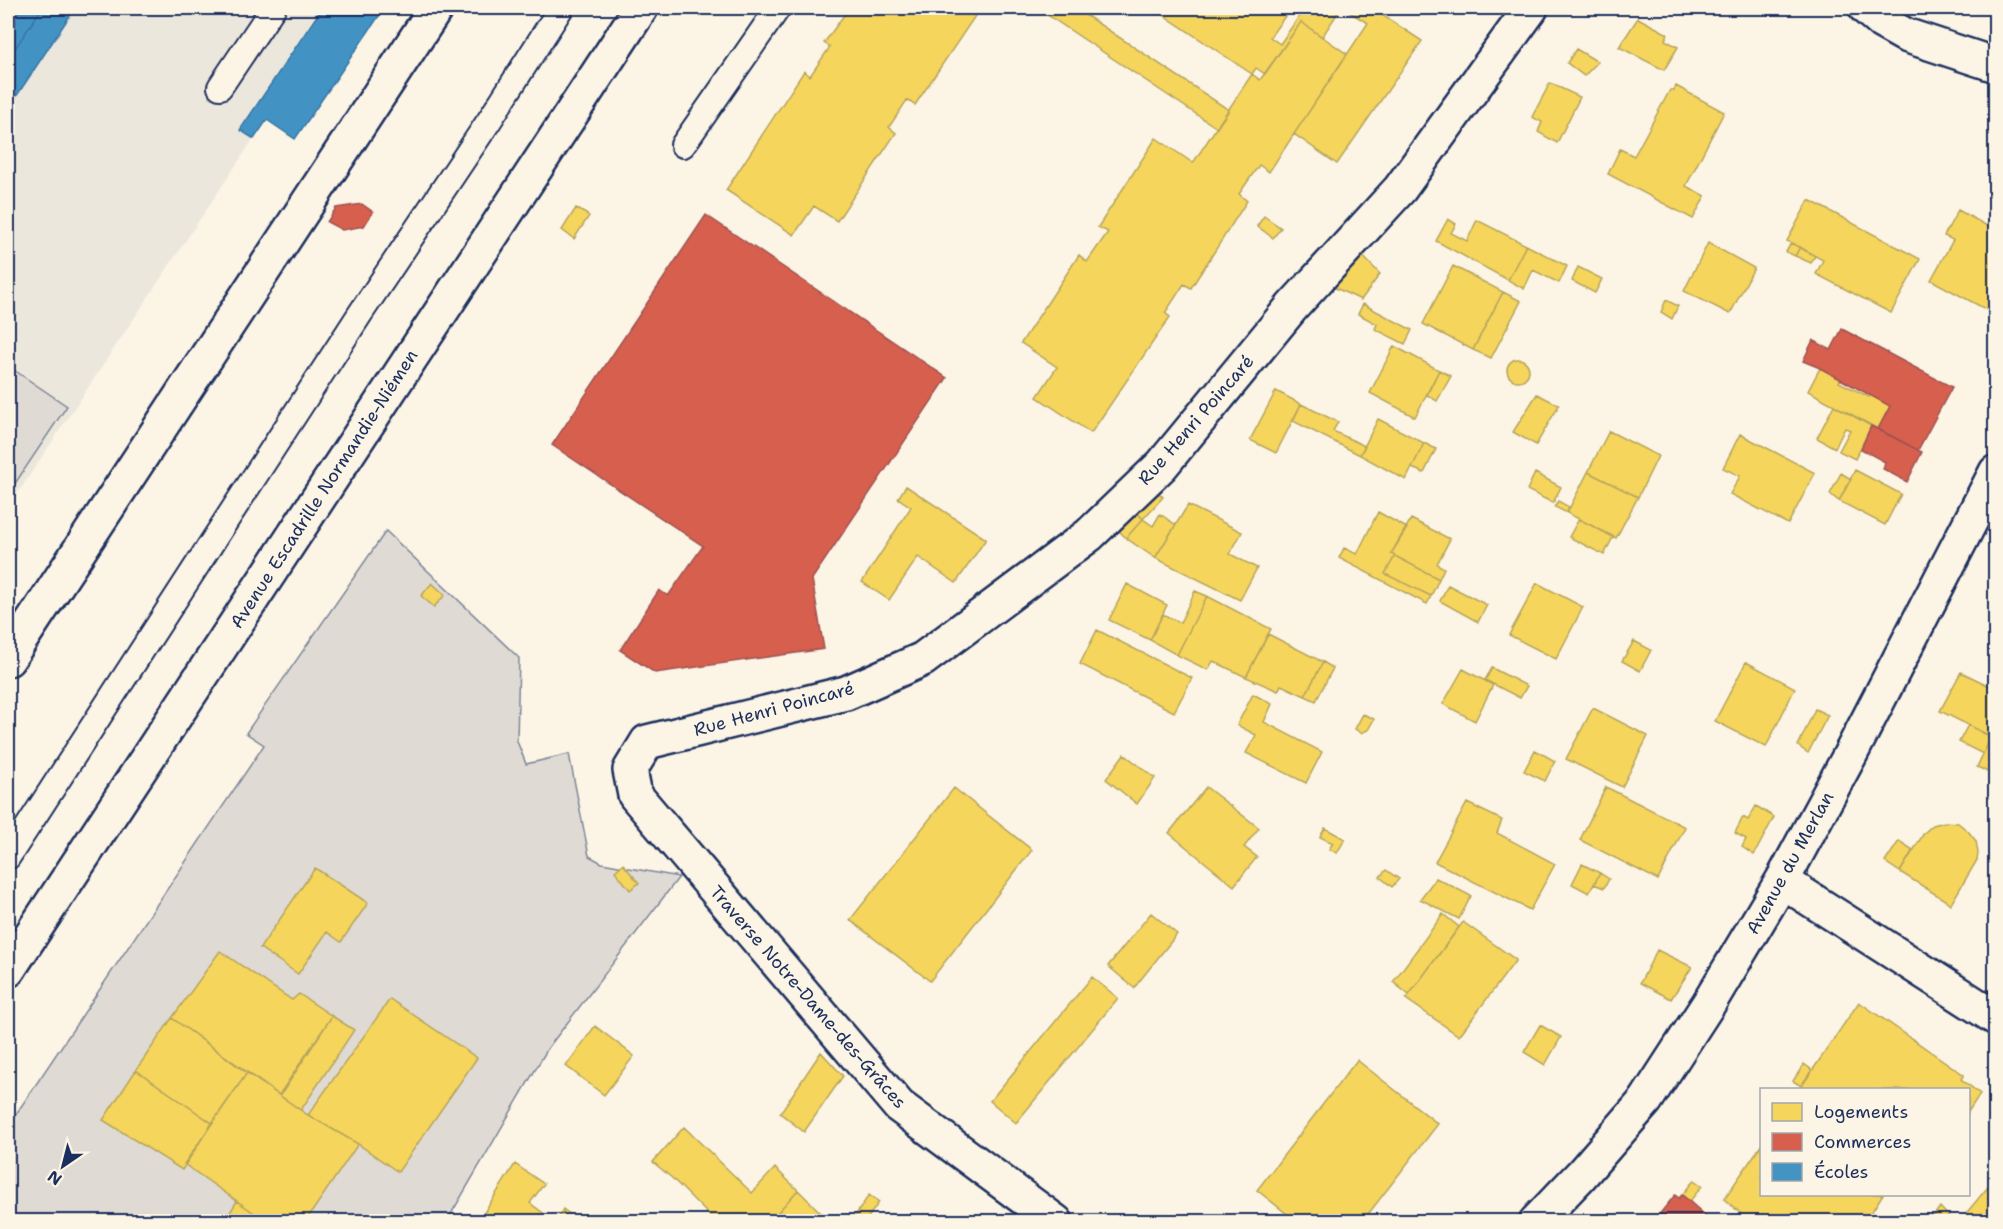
<svg xmlns="http://www.w3.org/2000/svg" width="2003" height="1229" font-family="'Shantell Sans',sans-serif">
<style>
.built{fill:#ece7dc}
.green{fill:#dfdbd4;stroke:#7d8599;stroke-width:1.5}
.homes{fill:#f6d55c;stroke:#b4a35d;stroke-width:1.5}
.shops{fill:#d6604d;stroke:#9e5152;stroke-width:1.5}
.schools{fill:#4393c3;stroke:#3775a5;stroke-width:1.5}
.lines{fill:none;stroke-linecap:round;stroke-linejoin:round}
.lane-casing{stroke:#1b2f5e;stroke-width:28}
.street-casing{stroke:#1b2f5e;stroke-width:38}
.secondary-casing{stroke:#1b2f5e;stroke-width:38}
.lane{stroke:#fcf5e5;stroke-width:24}
.street{stroke:#fcf5e5;stroke-width:33}
.secondary{stroke:#fcf5e5;stroke-width:33}
.labels{text-anchor:middle;dominant-baseline:central;stroke-width:6;stroke-linejoin:round;paint-order:stroke}
.street-label{font-size:18px;fill:#1b2f5e;stroke:#fcf5e5}
</style>
<rect width="100%" height="100%" fill="#fcf5e5"/>
<filter id="ink" filterUnits="userSpaceOnUse"><feTurbulence type="fractalNoise" baseFrequency=".0167" numOctaves="2"/><feDisplacementMap in="SourceGraphic" scale="12" xChannelSelector="R" yChannelSelector="G"/><feConvolveMatrix kernelMatrix="1 2 1 2 8 2 1 2 1" color-interpolation-filters="sRGB"/></filter>
<g filter="url(#ink)">
<!-- built -->
<path class="built" d="M 8,8 L 385,8 L 295,139 L 266,120 L 8,508 Z"/>
<!-- green -->
<path class="green" d="M 8,366 L 67,406 L 8,494 Z
M 386,531 L 519,658 L 517,741 L 526,764 L 569,754 L 589,856 L 602,863 L 679,877 L 548,1048 L 447,1221 L 8,1222 L 8,1126 L 264,745 L 246,733 Z"/>
<!-- homes -->
<path class="homes" d="M 849,8 L 964,8 L 975,16 L 915,105 L 907,100 L 889,127 L 896,133 L 837,221 L 814,206 L 794,235 L 726,190 L 804,71 L 810,76 L 830,47 L 824,43 Z
M 1037,8 L 1075,8 L 1229,110 L 1217,128 Z
M 1153,8 L 1281,8 L 1288,12 L 1270,37 L 1280,44 L 1305,8 L 1341,8 L 1322,37 L 1301,22 L 1265,74 L 1256,68 L 1252,74 Z
M 1342,8 L 1378,8 L 1376,11 L 1422,41 L 1337,164 L 1294,134 L 1368,23 Z
M 1638,18 L 1668,34 L 1665,40 L 1678,47 L 1664,70 L 1619,47 Z
M 1301,22 L 1347,54 L 1269,172 L 1259,165 L 1239,194 L 1247,201 L 1191,288 L 1184,284 L 1165,313 L 1170,317 L 1091,433 L 1037,397 L 1057,367 L 1021,343 L 1079,255 L 1087,262 L 1108,232 L 1098,227 L 1156,138 L 1193,163 L 1252,74 L 1260,80 Z
M 1576,49 L 1598,62 L 1584,76 L 1567,63 Z
M 1550,83 L 1580,97 L 1557,143 L 1538,132 L 1542,122 L 1532,117 Z
M 1676,86 L 1724,112 L 1686,186 L 1705,196 L 1693,219 L 1608,174 L 1620,149 L 1634,156 L 1670,90 L 1674,90 Z
M 1809,200 L 1920,259 L 1891,313 L 1816,274 L 1823,260 L 1787,241 Z
M 576,208 L 589,216 L 574,239 L 562,230 Z
M 1958,210 L 1991,228 L 1996,218 L 1996,295 L 1987,310 L 1931,280 L 1953,240 L 1944,236 Z
M 1264,216 L 1281,228 L 1273,238 L 1257,226 Z
M 1448,219 L 1456,224 L 1451,233 L 1467,241 L 1477,220 L 1526,245 L 1508,280 L 1436,241 Z
M 1708,243 L 1754,268 L 1730,314 L 1684,291 Z
M 1791,243 L 1800,247 L 1795,256 L 1786,252 Z
M 1526,245 L 1567,266 L 1559,283 L 1533,270 L 1524,289 L 1508,280 Z
M 1800,247 L 1815,256 L 1811,263 L 1795,256 Z
M 1355,248 L 1380,274 L 1361,300 L 1327,284 Z
M 1453,266 L 1503,292 L 1473,350 L 1423,324 Z
M 1578,267 L 1602,279 L 1595,293 L 1572,281 Z
M 1503,292 L 1521,301 L 1491,358 L 1473,350 Z
M 1666,300 L 1678,306 L 1672,319 L 1661,312 Z
M 1363,304 L 1412,330 L 1405,344 L 1375,329 L 1377,324 L 1358,314 Z
M 1394,346 L 1439,370 L 1415,417 L 1370,393 Z
M1507 370a11 11 0 1 1 22 0a11 11 0 1 1-22 0Z
M 1820,368 L 1841,379 L 1839,382 L 1869,397 L 1870,394 L 1890,406 L 1878,429 L 1808,391 Z
M 1439,370 L 1451,376 L 1437,401 L 1427,395 Z
M 1276,391 L 1301,404 L 1276,453 L 1250,440 Z
M 1537,394 L 1559,405 L 1536,445 L 1513,432 Z
M 1301,404 L 1338,422 L 1333,431 L 1365,446 L 1360,455 L 1293,421 Z
M 1834,405 L 1871,426 L 1855,459 L 1839,451 L 1850,430 L 1845,428 L 1835,448 L 1817,438 Z
M 1378,419 L 1424,443 L 1406,480 L 1360,455 Z
M 1609,431 L 1658,456 L 1638,497 L 1588,472 Z
M 1740,434 L 1815,473 L 1788,524 L 1730,494 L 1740,476 L 1723,468 Z
M 1424,443 L 1436,449 L 1424,473 L 1412,468 Z
M 1855,470 L 1901,494 L 1885,525 L 1839,501 Z
M 1588,472 L 1638,497 L 1616,538 L 1567,513 Z
M 1535,473 L 1561,487 L 1553,503 L 1527,490 Z
M 1841,473 L 1851,479 L 1839,501 L 1830,494 Z
M 906,486 L 986,539 L 956,583 L 918,557 L 889,600 L 862,582 L 911,507 L 898,498 Z
M 1153,487 L 1163,497 L 1143,519 L 1133,508 Z
M 1558,501 L 1569,507 L 1567,513 L 1555,507 Z
M 1188,505 L 1242,532 L 1230,554 L 1257,568 L 1240,600 L 1155,558 Z
M 1133,508 L 1143,519 L 1126,538 L 1115,527 Z
M 1378,512 L 1407,528 L 1391,554 L 1395,556 L 1385,574 L 1431,596 L 1427,604 L 1339,558 L 1344,548 L 1357,554 Z
M 1160,514 L 1176,525 L 1155,558 L 1126,538 L 1143,519 L 1153,526 Z
M 1411,519 L 1450,539 L 1437,564 L 1444,568 L 1439,579 L 1391,554 Z
M 1579,519 L 1613,537 L 1604,555 L 1569,537 Z
M 1395,556 L 1439,579 L 1431,596 L 1385,574 Z
M 432,583 L 445,595 L 434,607 L 421,596 Z
M 1537,583 L 1583,607 L 1556,659 L 1509,635 Z
M 1127,584 L 1167,605 L 1150,640 L 1109,620 Z
M 1448,585 L 1487,605 L 1478,622 L 1440,601 Z
M 1195,591 L 1207,596 L 1177,655 L 1150,640 L 1163,614 L 1180,623 Z
M 1207,596 L 1271,629 L 1246,677 L 1213,661 L 1208,670 L 1177,655 Z
M 1097,630 L 1192,678 L 1174,712 L 1080,664 Z
M 1268,634 L 1323,662 L 1305,696 L 1281,685 L 1278,691 L 1246,677 Z
M 1634,641 L 1651,650 L 1640,671 L 1622,661 Z
M 1323,662 L 1333,668 L 1316,701 L 1305,696 Z
M 1746,662 L 1795,688 L 1766,747 L 1715,721 Z
M 1492,668 L 1527,686 L 1520,698 L 1485,680 Z
M 1463,669 L 1493,685 L 1475,721 L 1443,704 Z
M 1961,672 L 1996,689 L 1996,739 L 1940,711 Z
M 1253,694 L 1272,704 L 1264,722 L 1322,752 L 1306,783 L 1246,753 L 1256,735 L 1237,725 Z
M 1593,708 L 1648,736 L 1622,787 L 1566,759 Z
M 1815,709 L 1828,715 L 1808,753 L 1798,746 Z
M 1363,714 L 1374,719 L 1368,730 L 1361,733 L 1355,729 Z
M 1968,725 L 1991,737 L 1983,754 L 1959,742 Z
M 1991,737 L 1996,739 L 1996,776 L 1977,767 Z
M 1535,750 L 1555,761 L 1545,781 L 1524,771 Z
M 1124,754 L 1155,778 L 1137,804 L 1106,779 Z
M 1206,787 L 1259,828 L 1244,847 L 1257,857 L 1234,886 L 1169,833 Z
M 1606,787 L 1685,827 L 1658,880 L 1580,840 Z
M 954,788 L 1032,850 L 930,981 L 850,920 Z
M 1467,803 L 1502,820 L 1497,833 L 1555,864 L 1530,910 L 1435,862 Z
M 1756,806 L 1774,817 L 1754,855 L 1742,847 L 1746,839 L 1735,833 L 1743,817 L 1748,820 Z
M 1945,822 L 1958,823 L 1968,831 L 1976,841 L 1978,853 L 1977,860 L 1951,904 L 1900,872 L 1924,833 L 1933,825 Z
M 1325,828 L 1345,839 L 1337,853 L 1329,849 L 1333,843 L 1320,837 Z
M 1899,841 L 1913,850 L 1900,872 L 1885,862 Z
M 623,864 L 639,883 L 630,890 L 615,871 Z
M 1582,864 L 1600,873 L 1589,893 L 1572,884 Z
M 315,868 L 368,903 L 341,942 L 327,932 L 298,974 L 260,948 Z
M 1386,870 L 1399,879 L 1392,887 L 1380,877 Z
M 1600,873 L 1609,879 L 1604,888 L 1594,884 Z
M 1436,878 L 1471,896 L 1459,919 L 1420,899 Z
M 1151,913 L 1177,934 L 1134,988 L 1108,966 Z
M 1443,914 L 1459,927 L 1409,995 L 1393,982 Z
M 1463,922 L 1516,960 L 1459,1036 L 1406,999 Z
M 1657,950 L 1692,967 L 1671,999 L 1640,983 Z
M 220,951 L 292,1000 L 299,994 L 332,1016 L 279,1095 L 172,1018 Z
M 1092,977 L 1118,998 L 1016,1123 L 990,1101 Z
M 390,999 L 477,1058 L 398,1172 L 358,1144 L 308,1115 Z
M 1859,1002 L 1964,1075 L 1961,1079 L 1980,1094 L 1968,1112 L 1968,1090 L 1799,1090 Z
M 332,1016 L 354,1030 L 301,1110 L 280,1096 Z
M 172,1018 L 247,1073 L 212,1123 L 136,1070 Z
M 1540,1025 L 1561,1037 L 1545,1065 L 1524,1052 Z
M 595,1026 L 634,1056 L 604,1095 L 566,1066 Z
M 821,1052 L 843,1076 L 804,1132 L 780,1113 Z
M 1357,1060 L 1438,1124 L 1362,1222 L 1297,1222 L 1257,1190 Z
M 1804,1064 L 1812,1070 L 1801,1086 L 1793,1081 Z
M 136,1070 L 212,1123 L 182,1170 L 103,1120 Z
M 247,1073 L 308,1115 L 358,1144 L 305,1222 L 267,1222 L 184,1164 Z
M 684,1127 L 752,1193 L 775,1168 L 798,1190 L 769,1222 L 716,1222 L 673,1179 L 653,1162 Z
M 1762,1144 L 1762,1194 L 1883,1194 L 1871,1213 L 1883,1222 L 1751,1222 L 1724,1199 Z
M 515,1164 L 544,1184 L 530,1203 L 555,1222 L 478,1222 Z
M 1694,1180 L 1702,1186 L 1690,1201 L 1682,1195 Z
M 1992,1182 L 1996,1185 L 1996,1222 L 1959,1222 Z
M 798,1190 L 830,1222 L 769,1222 Z
M 869,1195 L 879,1202 L 865,1222 L 851,1222 Z
M 237,1201 L 267,1222 L 224,1222 Z
M 1940,1207 L 1954,1222 L 1929,1222 Z
M 563,1209 L 580,1222 L 556,1222 Z"/>
<!-- shops -->
<path class="shops" d="M 362,204 L 373,212 L 364,226 L 342,230 L 327,222 L 336,208 Z
M 706,215 L 947,378 L 812,579 L 824,649 L 655,673 L 620,650 L 659,590 L 668,596 L 703,546 L 552,445 Z
M 1842,329 L 1952,387 L 1918,450 L 1878,429 L 1890,406 L 1820,368 L 1803,361 L 1813,340 L 1831,350 Z
M 1871,426 L 1922,452 L 1907,482 L 1883,469 L 1885,462 L 1861,449 Z
M 1675,1195 L 1679,1198 L 1682,1195 L 1713,1222 L 1653,1222 Z"/>
<!-- schools -->
<path class="schools" d="M 8,8 L 42,8 L 8,59 Z
M 42,8 L 75,8 L 8,109 L 8,59 Z
M 322,8 L 378,8 L 383,10 L 295,139 L 267,120 L 254,139 L 240,130 Z"/>
<g class="lines">
<!-- lane casing -->
<g class="lane-casing">
<path id="lane" d="M 220,87 L 273,8
M 683,145 L 778,8
M 8,857 L 360,314 L 489,121 L 561,8"/>
</g>
<!-- street casing -->
<g class="street-casing">
<path id="street" d="M 1866,8 L 1882,22 L 1905,35 L 1996,65
M 8,659 L 436,8
M 1782,881 L 1996,1018
M 1056,1222 L 899,1106 L 635,795 L 630,770 L 647,742 L 846,693 L 923,659 L 1089,535 L 1162,465 L 1292,307 L 1400,189 L 1531,8
M 1536,1222 L 1581,1175 L 1646,1100 L 1709,1003 L 1782,881 L 1850,755 L 1996,472"/>
</g>
<!-- secondary casing -->
<g class="secondary-casing">
<path id="secondary" d="M 8,970 L 641,8"/>
</g>
<!-- lane -->
<use href="#lane" class="lane"/>
<!-- street -->
<use href="#street" class="street"/>
<!-- secondary -->
<use href="#secondary" class="secondary"/>
</g>
</g>
<g class="labels">
<!-- street labels -->
<g class="street-label">
<text transform="translate(1196 420) rotate(-49)">Rue Henri Poincaré</text>
<text transform="translate(324 489) rotate(-57)">Avenue Escadrille Normandie-Niémen</text>
<text transform="translate(774 709) rotate(-15)">Rue Henri Poincaré</text>
<text transform="translate(1790 863) rotate(-61)">Avenue du Merlan</text>
<text transform="translate(808 997) rotate(49)">Traverse Notre-Dame-des-Grâces</text>
</g>
</g>
<!-- margin -->
<rect width="2003" height="1229" fill="none" stroke="#fcf5e5" stroke-width="30"/>
<rect x="15" y="15" width="1973" height="1199" fill="none" stroke="#1b2f5e" stroke-width="2" filter="url(#ink)"/>
<!-- legend -->
<rect x="1760" y="1088" width="210" height="108" fill="#fcf5e5" stroke="#a2a6af" stroke-width="1.5"/>
<rect x="1772" y="1103" width="30" height="18" fill="#f6d55c" stroke="#a2a6af" stroke-width="1.5"/>
<text x="1814" y="1118" font-size="18" fill="#1b2f5e">Logements</text>
<rect x="1772" y="1133" width="30" height="18" fill="#d6604d" stroke="#a2a6af" stroke-width="1.5"/>
<text x="1814" y="1148" font-size="18" fill="#1b2f5e">Commerces</text>
<rect x="1772" y="1163" width="30" height="18" fill="#4393c3" stroke="#a2a6af" stroke-width="1.5"/>
<text x="1814" y="1178" font-size="18" fill="#1b2f5e">Écoles</text>
<!-- north arrow -->
<g transform="translate(63 1166) rotate(215)" stroke="#fcf5e5" stroke-width="4.5" paint-order="stroke">
<path d="M0-4.5L10 22L0 15L-10 22Z" fill="#1b2f5e"/>
<text y="-9" font-size="16" font-weight="bold" text-anchor="middle" fill="#1b2f5e">N</text>
</g>
</svg>
